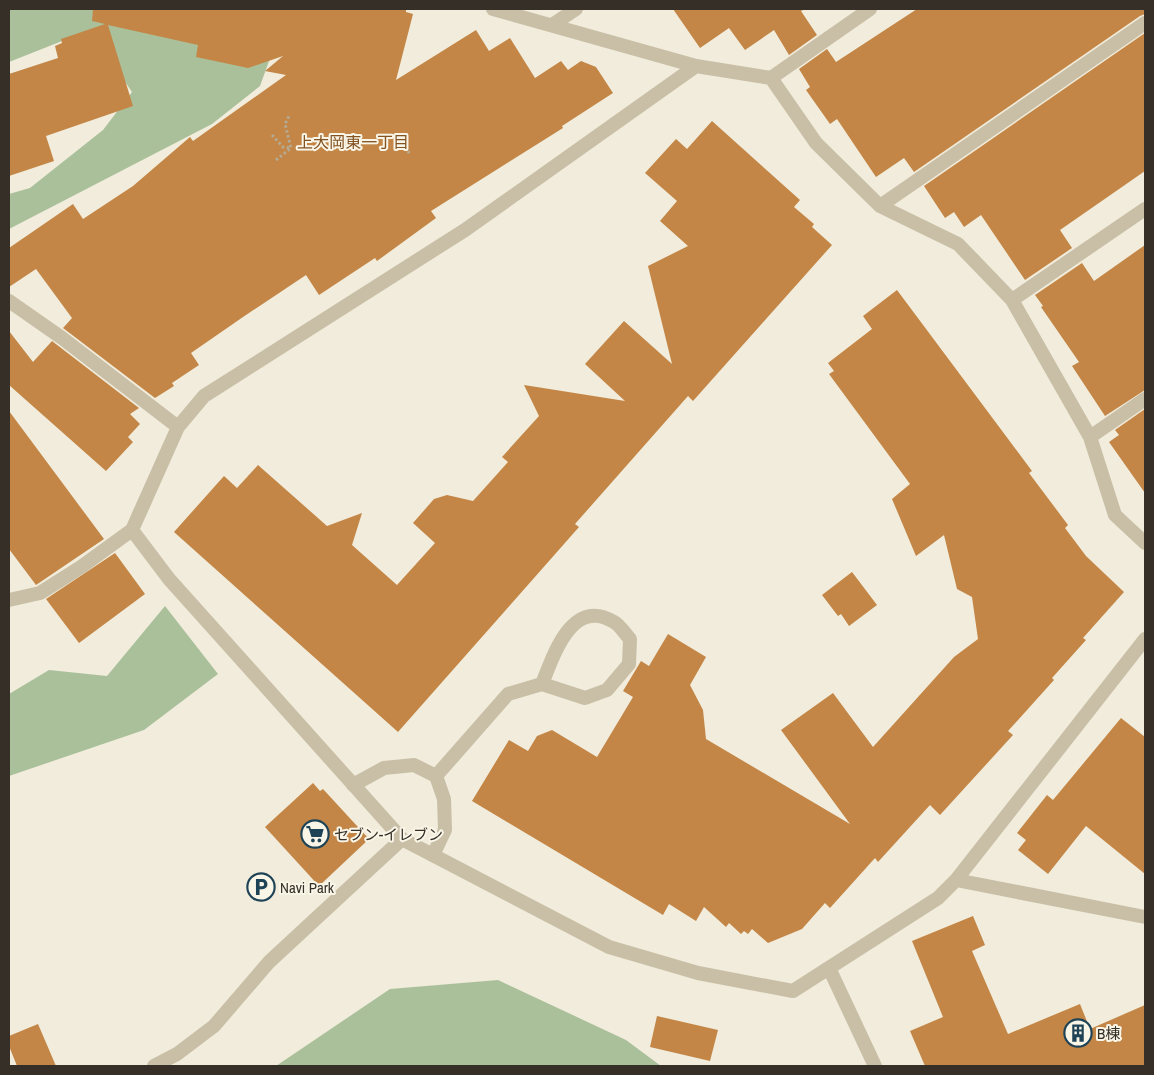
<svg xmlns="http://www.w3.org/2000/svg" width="1154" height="1075" font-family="'Archivo Narrow','Noto Sans JP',sans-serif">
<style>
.green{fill:#aac09b}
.building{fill:#c38646}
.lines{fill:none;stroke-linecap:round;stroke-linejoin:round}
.path{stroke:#b5aa91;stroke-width:3;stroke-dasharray:2.5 2.5;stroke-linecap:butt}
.service{stroke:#c9bfa7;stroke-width:14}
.pedestrian{stroke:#c9bfa7;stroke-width:14}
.minor{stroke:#c9bfa7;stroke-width:14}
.labels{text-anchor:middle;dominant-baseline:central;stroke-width:4;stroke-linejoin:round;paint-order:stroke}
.poi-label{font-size:15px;fill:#352f27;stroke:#f9f5e7;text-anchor:start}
.neighbourhood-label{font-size:16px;fill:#835322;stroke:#f9f5e7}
</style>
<rect width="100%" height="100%" fill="#f1ecdb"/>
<!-- green -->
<path class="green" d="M 9,9 L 227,9 L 248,16 L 273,50 L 260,86 L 212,124 L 9,229 L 9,194 L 30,188 L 103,130 L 132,92 L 90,30 L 9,62 Z
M 165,606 L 218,674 L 144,730 L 9,776 L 9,694 L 49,670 L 107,676 Z
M 498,980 L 626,1040 L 661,1066 L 276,1066 L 390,989 Z"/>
<!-- building -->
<path class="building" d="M 93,9 L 406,9 L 406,12 L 413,14 L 396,80 L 476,30 L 489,51 L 510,38 L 535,78 L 561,61 L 568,70 L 581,61 L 596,67 L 613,93 L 562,126 L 563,128 L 431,211 L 436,218 L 377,261 L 375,258 L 319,295 L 306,275 L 243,317 L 191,353 L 199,365 L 172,383 L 174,386 L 155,398 L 63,328 L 72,318 L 36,269 L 9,287 L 9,248 L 73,204 L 83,219 L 133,186 L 190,137 L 193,141 L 286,75 L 265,71 L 283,56 L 248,68 L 196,57 L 198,45 L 108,25 L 133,106 L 46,136 L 54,161 L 9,176 L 9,74 L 58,58 L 55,46 L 62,43 L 61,39 L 105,24 L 92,21 Z
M 673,9 L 805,9 L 801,11 L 817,35 L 789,55 L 774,30 L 745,50 L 729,28 L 700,48 Z
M 917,9 L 1145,9 L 1145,14 L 1140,16 L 914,172 L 904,158 L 876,177 L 837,119 L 830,124 L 806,90 L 810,87 L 799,69 L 827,49 L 836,62 Z
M 1145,33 L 1145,171 L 1060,230 L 1072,248 L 1025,280 L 981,215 L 964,227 L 954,212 L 945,218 L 924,186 Z
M 712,121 L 800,200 L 794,207 L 814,224 L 812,227 L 832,245 L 693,401 L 688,396 L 575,524 L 579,527 L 398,732 L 174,532 L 224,476 L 237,488 L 258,465 L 327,526 L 362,513 L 352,545 L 397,585 L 435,543 L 413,523 L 434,499 L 447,495 L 473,501 L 508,462 L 502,457 L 539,416 L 524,385 L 625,401 L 585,364 L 624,321 L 672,364 L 648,266 L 688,246 L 660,221 L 677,201 L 645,173 L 676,139 L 687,149 Z
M 1145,245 L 1145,390 L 1105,416 L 1072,366 L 1079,362 L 1041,307 L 1043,306 L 1035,295 L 1082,263 L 1094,281 Z
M 897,290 L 1032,471 L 1029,473 L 1068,525 L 1065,528 L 1086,556 L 1124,592 L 1083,638 L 1086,640 L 1052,678 L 1054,680 L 1008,731 L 1013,735 L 940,815 L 930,805 L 878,862 L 875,858 L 830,908 L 825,903 L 802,929 L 768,943 L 752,929 L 748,934 L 744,931 L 741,934 L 729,923 L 726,927 L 704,907 L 696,921 L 669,904 L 663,915 L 472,801 L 509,740 L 528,751 L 537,736 L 552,730 L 597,757 L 633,697 L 623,691 L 641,661 L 649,666 L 668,634 L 706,657 L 690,685 L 703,710 L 706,739 L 850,824 L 781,730 L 833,693 L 873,747 L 954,657 L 978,639 L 972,597 L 957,589 L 944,535 L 916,556 L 892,499 L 910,484 L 829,374 L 834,371 L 828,363 L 872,329 L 863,316 Z
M 9,331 L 33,362 L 52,341 L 139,408 L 130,414 L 140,424 L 128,437 L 133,442 L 106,471 L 9,385 Z
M 1145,409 L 1145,493 L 1109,442 L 1119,435 L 1115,430 Z
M 9,411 L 104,539 L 36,585 L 9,549 Z
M 115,553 L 145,594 L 79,643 L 46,599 Z
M 852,572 L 877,605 L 849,626 L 841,614 L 838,616 L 822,595 Z
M 1121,718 L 1145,737 L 1145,874 L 1086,826 L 1048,874 L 1018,850 L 1026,840 L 1017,833 L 1047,795 L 1053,800 Z
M 313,783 L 320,791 L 323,789 L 369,839 L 319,886 L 265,827 Z
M 973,916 L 985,945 L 972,951 L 1008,1034 L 1080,1004 L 1090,1029 L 1145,1005 L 1145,1066 L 925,1066 L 910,1031 L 943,1017 L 912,941 Z
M 657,1016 L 718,1030 L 710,1061 L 650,1047 Z
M 38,1024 L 56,1066 L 17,1066 L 9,1046 L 9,1036 Z"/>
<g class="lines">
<!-- path -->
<path class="path" d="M 272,135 L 283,147 L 290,148
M 399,139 L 410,154
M 276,160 L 291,148 L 285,124 L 290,114"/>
<!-- service -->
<path class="service" d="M 436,776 L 508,694 L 542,684 C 554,654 572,597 614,622 C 620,625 625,634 630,639 L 629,664 L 607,690 L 585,698 L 542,684
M 353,785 L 384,768 L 414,765 L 436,776 L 444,799 L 445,830 L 433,855"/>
<!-- pedestrian -->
<path class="pedestrian" d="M 829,968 L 875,1066"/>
<!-- minor -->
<path class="minor" d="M 493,9 L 696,66 L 771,78 L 870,9
M 552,25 L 576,9
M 696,66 L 465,230 L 204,396 L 178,427 L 132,530 L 169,579 L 402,839 L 609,947 L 698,973 L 793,991 L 938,898 L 956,880 L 1145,639
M 771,78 L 816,143 L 880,206 L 958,244 L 1012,300 L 1090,437 L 1115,515 L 1145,543
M 880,206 L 1145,23
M 1012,300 L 1145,209
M 9,301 L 62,338 L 178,427
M 1090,437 L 1145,399
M 9,600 L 40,593 L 81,567 L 132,530
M 956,880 L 1145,917
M 154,1066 L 177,1054 L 214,1026 L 269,962 L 402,839"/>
</g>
<!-- icons -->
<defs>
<g id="supermarket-ring" transform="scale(1.4375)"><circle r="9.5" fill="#f9f5e7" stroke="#1e4356" stroke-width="1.5"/><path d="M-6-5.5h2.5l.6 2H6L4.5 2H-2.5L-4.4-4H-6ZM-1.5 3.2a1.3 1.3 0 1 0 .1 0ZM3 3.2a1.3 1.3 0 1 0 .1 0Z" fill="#1e4356"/></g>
<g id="parking-ring" transform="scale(1.4375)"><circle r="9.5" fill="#f9f5e7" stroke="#1e4356" stroke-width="1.5"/><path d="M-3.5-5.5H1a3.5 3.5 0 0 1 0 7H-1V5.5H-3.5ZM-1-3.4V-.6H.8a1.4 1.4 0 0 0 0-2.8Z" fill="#1e4356"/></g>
<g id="building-ring" transform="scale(1.4375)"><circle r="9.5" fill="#f9f5e7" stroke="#1e4356" stroke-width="1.5"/><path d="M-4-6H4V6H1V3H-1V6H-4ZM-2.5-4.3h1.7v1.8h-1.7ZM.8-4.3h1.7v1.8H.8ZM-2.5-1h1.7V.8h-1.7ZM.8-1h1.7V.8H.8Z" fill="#1e4356"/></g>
</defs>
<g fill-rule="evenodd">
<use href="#supermarket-ring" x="315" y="834"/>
<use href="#parking-ring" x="261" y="887"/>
<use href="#building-ring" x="1078" y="1033"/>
</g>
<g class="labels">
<!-- poi labels -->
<g class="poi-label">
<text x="334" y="834">セブン-イレブン</text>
<text x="280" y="887">Navi Park</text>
<text x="1097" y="1033">B棟</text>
</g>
<!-- neighbourhood labels -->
<g class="neighbourhood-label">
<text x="353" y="142">上大岡東一丁目</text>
</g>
</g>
<!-- border -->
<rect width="1154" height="1075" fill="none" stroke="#352f27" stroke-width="20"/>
</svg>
